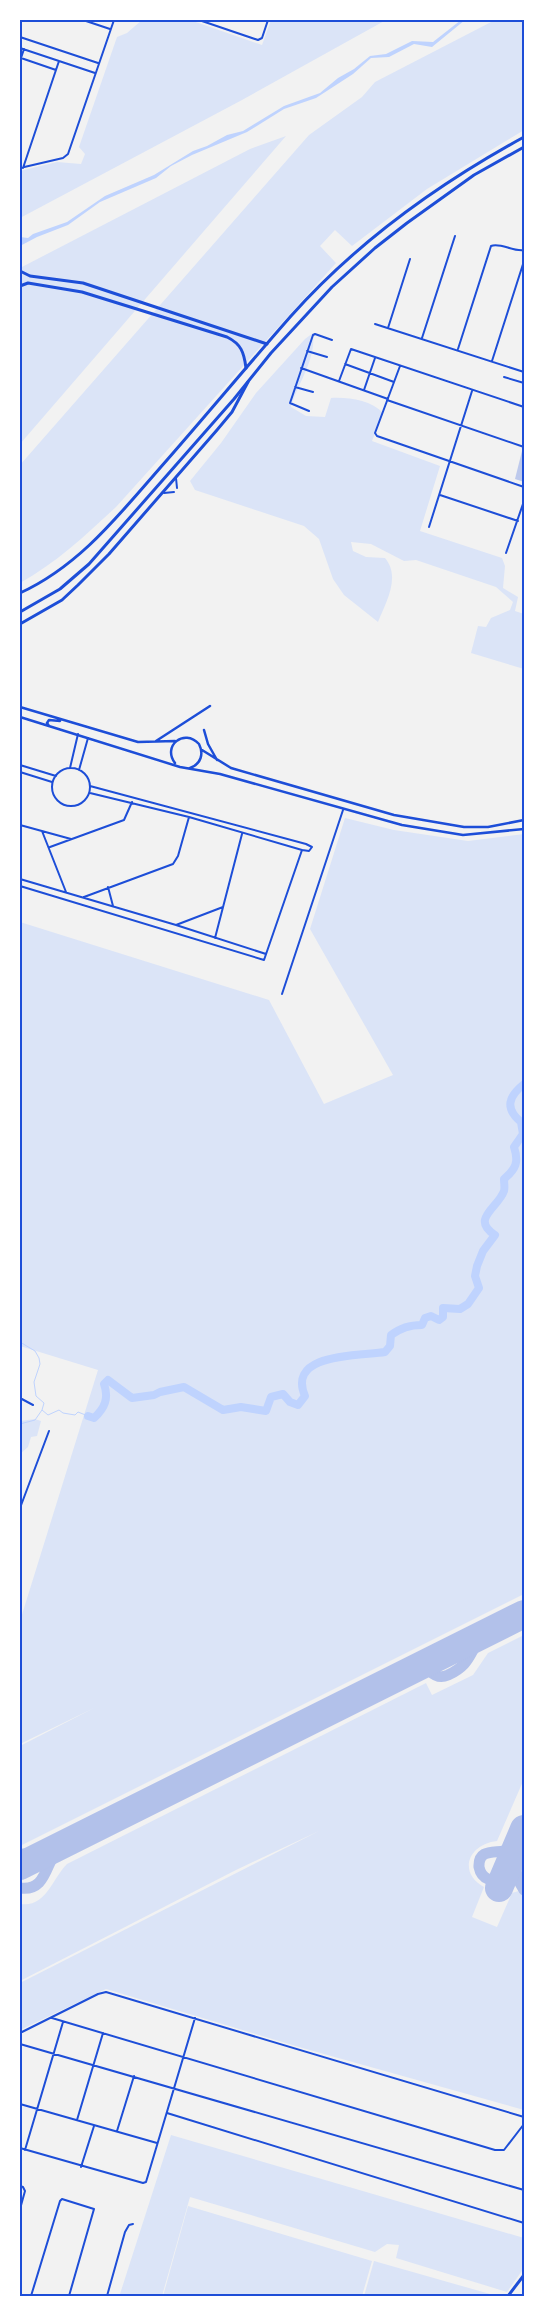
<svg xmlns="http://www.w3.org/2000/svg" width="544" height="2316" font-family="Poppins,sans-serif">
<style>
.green{fill:#dbe4f7}
.water{fill:#bfd3fe}
.lines{fill:none;stroke-linecap:round;stroke-linejoin:round}
.stream{stroke:#bfd3fe;stroke-width:1}
.river{stroke:#bfd3fe;stroke-width:8}
.taxiway{stroke:#b2c1ea;stroke-width:11}
.runway{stroke:#b2c1ea;stroke-width:28}
.building{fill:#bdc9ec}
.minor{stroke:#1d4ed8;stroke-width:2}
.tertiary{stroke:#1d4ed8;stroke-width:2.5}
.secondary{stroke:#1d4ed8;stroke-width:3}
.primary{stroke:#1d4ed8;stroke-width:3}
.neatline{fill:none;stroke:#1d4ed8;stroke-width:2}
</style>
<rect width="100%" height="100%" fill="#f2f2f2"/>
<!-- green -->
<path class="green" d="M 142,20 L 190,20 L 262,45 L 271,20 L 386,20 L 242,100 L 20,218 L 20,171 L 57,162 L 81,164 L 85,154 L 79,147 L 117,37 L 127,33 Z
M 495,20 L 524,20 L 524,130 L 427,189 L 352,246 L 335,230 L 320,246 L 336,263 L 116,507 C 86,535 56,563 20,583 L 20,465 L 309,135 L 362,97 L 375,82 Z
M 286,136 L 20,444 L 20,268 L 250,149 Z
M 313,333 C 316,361 298,382 291,407 L 306,416 L 325,417 L 331,398 C 348,397 371,400 383,413 L 372,441 L 440,466 L 420,531 L 502,558 L 505,566 L 503,588 L 518,597 L 515,611 L 524,614 L 524,669 L 471,653 L 478,626 L 486,627 L 491,618 L 510,610 L 513,602 L 496,587 L 416,560 L 404,561 L 371,544 L 351,542 L 353,551 L 366,557 L 385,558 C 401,577 386,602 378,622 L 344,595 L 333,579 L 319,539 L 304,526 L 195,490 L 190,481 L 221,443 L 256,393 L 305,339 Z
M 345,818 L 394,830 L 468,841 L 524,834 L 524,1594 L 20,1846 L 20,1746 L 94,1708 L 20,1744 L 20,1621 L 98,1370 L 20,1346 L 20,922 L 269,1000 L 324,1104 L 393,1075 L 310,929 Z
M 35,1419 L 41,1421 L 37,1436 L 31,1437 L 28,1447 L 20,1454 L 20,1421 Z
M 524,1635 L 524,1779 L 497,1841 C 469,1844 457,1872 484,1887 L 472,1917 L 497,1927 L 512,1893 L 519,1891 L 524,1896 L 524,2110 L 299,2047 L 106,1989 L 20,2030 L 20,1983 L 319,1831 L 236,1870 L 20,1981 L 20,1904 C 46,1908 52,1879 67,1864 L 426,1683 L 432,1695 L 473,1675 L 488,1653 Z
M 171,2135 L 524,2238 L 524,2268 L 507,2292 L 396,2258 L 399,2245 L 387,2244 L 375,2252 L 190,2197 L 162,2296 L 127,2296 L 120,2294 Z
M 188,2206 L 372,2261 L 362,2296 L 163,2296 Z
M 374,2261 L 497,2296 L 364,2296 Z"/>
<!-- water -->
<path class="water" d="M 461,20 L 465,20 L 432,47 L 414,44 L 389,57 L 371,58 L 353,74 L 316,98 L 284,109 L 247,132 L 192,155 L 171,166 L 156,178 L 100,202 L 68,225 L 37,237 L 20,246 L 20,237 L 28,238 L 33,234 L 67,222 L 105,196 L 154,175 L 193,151 L 207,146 L 227,135 L 243,131 L 284,106 L 320,93 L 338,78 L 354,69 L 370,56 L 386,54 L 412,41 L 433,42 Z"/>
<g class="lines">
<!-- stream -->
<path class="stream" d="M 20,1342 L 35,1351 L 39,1358 L 40,1364 L 34,1382 L 36,1396 L 44,1403 L 42,1410
M 20,1424 L 35,1420 L 42,1410 L 48,1415 L 59,1410 L 63,1413 L 75,1415 L 78,1412 L 88,1416"/>
<!-- river -->
<path class="river" d="M 88,1416 L 94,1418 C 105,1408 109,1398 104,1384 L 108,1380 L 132,1398 L 154,1395 L 160,1392 L 184,1387 L 223,1410 L 241,1407 L 266,1411 L 271,1397 L 283,1394 L 290,1402 L 298,1405 L 305,1396 C 286,1352 362,1356 385,1352 L 390,1346 L 391,1335 C 401,1328 409,1325 422,1325 L 425,1318 L 431,1316 L 439,1320 L 443,1317 L 443,1308 L 460,1309 L 468,1304 L 479,1288 L 475,1276 L 477,1266 L 483,1251 L 495,1235 C 470,1219 498,1208 504,1191 C 505,1188 504,1183 504,1179 C 516,1169 519,1162 514,1147 L 523,1134 L 521,1122 C 504,1108 509,1096 524,1084"/>
<!-- taxiway -->
<path class="taxiway" d="M 497,1627 L 458,1647 L 436,1649 L 428,1658 L 430,1671 C 436,1677 441,1678 448,1675 C 474,1663 468,1649 485,1635 C 493,1629 505,1625 514,1620
M 524,1831 C 515,1852 510,1869 524,1890
M 20,1854 L 40,1855 L 61,1845
M 488,1879 C 483,1877 480,1872 479,1867 C 478,1846 499,1855 510,1849 C 514,1847 516,1844 519,1841
M 20,1888 C 48,1892 45,1860 60,1847 C 69,1839 85,1835 95,1830"/>
<!-- runway -->
<path class="runway" d="M 20,1866 L 524,1614
M 499,1888 L 524,1829"/>
</g>
<!-- building -->
<path class="building" d="M 522,451 L 524,452 L 524,482 L 515,479 Z"/>
<g class="lines">
<!-- minor -->
<path class="minor" d="M 83,20 L 110,29
M 199,20 L 258,40 L 262,38 L 268,20
M 20,37 L 98,63
M 20,48 L 95,73
M 21,58 L 56,70
M 20,61 L 24,49
M 20,168 L 63,158 L 68,154 L 114,20
M 23,168 L 59,61
M 375,324 L 524,372
M 388,328 L 410,259
M 422,338 L 455,236
M 458,349 L 491,246 C 500,242 513,252 524,250
M 307,351 L 327,357
M 492,361 L 524,261
M 345,364 L 394,382
M 400,366 L 375,433 L 377,436 L 524,487
M 301,368 L 388,399
M 504,377 L 524,383
M 339,381 L 351,349 L 524,407
M 295,387 L 313,392
M 364,390 L 375,358
M 387,400 L 524,447
M 309,411 L 290,403 L 313,335 L 315,334 L 332,340
M 176,478 L 177,488
M 164,493 L 174,492
M 440,495 L 518,521
M 429,527 L 472,391
M 506,553 L 524,501
M 20,765 L 56,776
M 70,768 L 78,734
M52 787a19 19 0 1 1 38 0a19 19 0 1 1-38 0Z
M 79,770 L 88,738
M 20,772 L 52,782
M 90,793 L 189,817 L 302,850 L 309,851 L 312,847 L 306,844 L 90,786
M 20,825 L 71,839
M 42,831 L 66,892
M 50,847 L 124,820 L 132,802
M 20,879 L 176,925 L 266,954
M 20,886 L 264,960 L 302,850
M 108,887 L 113,906
M 84,897 L 173,864 L 178,856 L 189,817
M 176,925 L 223,907
M 215,938 L 242,834
M 282,994 L 343,810
M 20,1398 L 33,1405
M 20,1508 L 49,1431
M 52,2018 L 495,2150 L 504,2150 L 524,2124
M 20,2033 L 98,1994 L 106,1992 L 524,2117
M 20,2044 L 524,2190
M 20,2104 L 157,2143
M 167,2113 L 524,2223
M 77,2120 L 103,2033
M 117,2131 L 134,2076
M 20,2148 L 143,2183 L 146,2182 L 195,2018
M 25,2150 L 63,2022
M 81,2167 L 94,2126
M 20,2186 L 23,2187 L 25,2191 L 20,2209
M 31,2296 L 60,2201 L 62,2199 L 94,2209 L 69,2296
M 107,2296 L 125,2232 L 129,2225 L 133,2224"/>
<!-- tertiary -->
<path class="tertiary" d="M 20,707 L 138,742 L 175,741
M 20,717 L 180,767 L 220,774 L 402,825 L 463,835 L 524,829
M 49,726 L 47,723 L 49,720 L 60,721
M 204,730 L 208,744 L 217,760
M 156,741 L 210,706
M 202,750 L 231,768 L 394,815 L 464,827 L 488,827 L 524,820
M 175,763 C 162,746 184,728 199,744 C 204,754 201,764 190,768"/>
<!-- secondary -->
<path class="secondary" d="M 20,271 L 30,276 L 83,283 L 267,344
M 20,286 L 28,283 L 82,292 L 227,337 C 241,344 244,352 246,368
M 20,624 L 62,600 L 78,585 L 109,554 L 217,430 L 232,412 L 248,382"/>
<!-- primary -->
<path class="primary" d="M 20,593 C 79,566 118,516 160,468 C 204,418 247,366 291,316 C 356,243 438,184 524,137
M 20,612 L 60,589 L 89,564 L 234,399 L 271,353 L 332,287 L 375,248 L 407,223 L 474,175 L 524,147
M 508,2296 L 524,2275"/>
</g>
<!-- border -->
<rect width="544" height="2316" fill="none" stroke="#ffffff" stroke-width="42"/>
<rect x="21" y="21" width="502" height="2274" class="neatline"/>
</svg>
